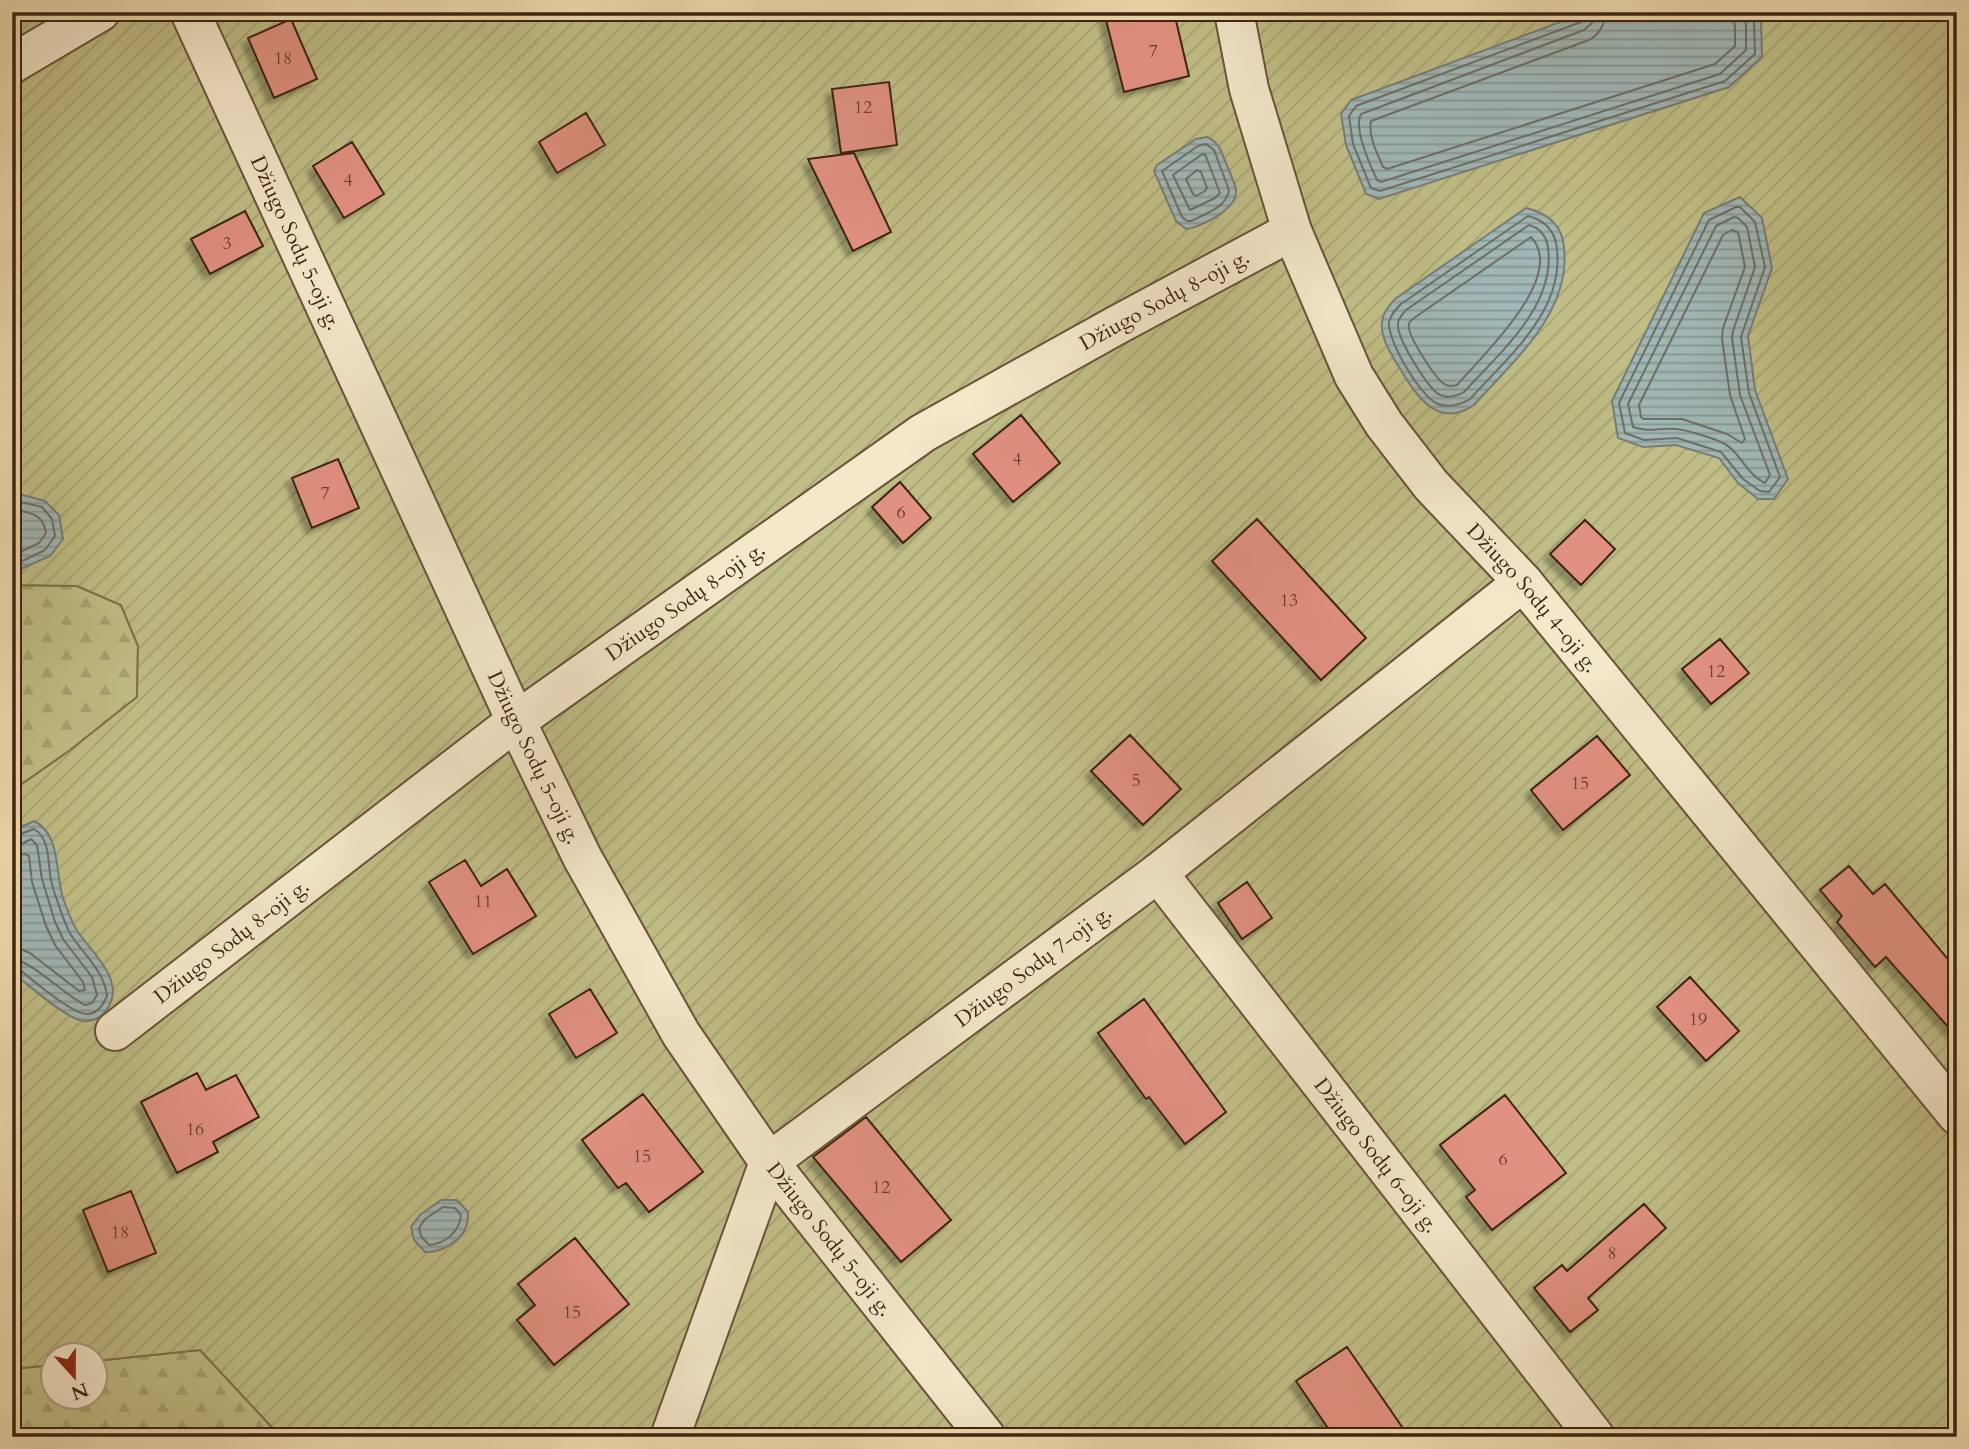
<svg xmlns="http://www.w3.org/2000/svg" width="1969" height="1449" font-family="Cardo,serif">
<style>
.forest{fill:url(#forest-firs);stroke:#7f714c;stroke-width:2}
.garden{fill:url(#garden-furrows);stroke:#7f714c;stroke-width:2}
.water{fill:url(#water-rules);stroke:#797d75;stroke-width:2}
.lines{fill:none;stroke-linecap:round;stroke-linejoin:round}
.shore{stroke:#6f6e64;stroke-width:2}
.building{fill:#e19180;stroke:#3e2412;stroke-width:2;filter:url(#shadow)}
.minor-casing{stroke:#6a5239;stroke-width:42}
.minor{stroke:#f4e8cb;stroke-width:38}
.labels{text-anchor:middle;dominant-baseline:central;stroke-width:5;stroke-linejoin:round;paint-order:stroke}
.number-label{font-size:18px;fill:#673f2e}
.street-label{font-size:21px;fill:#3e2412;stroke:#f4e8cb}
</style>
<defs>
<pattern id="forest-firs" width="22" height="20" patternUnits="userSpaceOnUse" patternTransform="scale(1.75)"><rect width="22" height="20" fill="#c0be86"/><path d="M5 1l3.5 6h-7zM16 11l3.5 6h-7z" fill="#a6a373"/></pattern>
<pattern id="garden-furrows" width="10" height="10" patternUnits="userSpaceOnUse" patternTransform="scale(1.75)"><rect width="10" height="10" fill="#c0be86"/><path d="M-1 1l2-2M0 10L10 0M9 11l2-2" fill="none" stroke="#a6a373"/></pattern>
<pattern id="water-rules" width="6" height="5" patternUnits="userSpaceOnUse" patternTransform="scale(1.75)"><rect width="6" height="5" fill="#a0b8b7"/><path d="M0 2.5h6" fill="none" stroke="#849593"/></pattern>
<filter id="shadow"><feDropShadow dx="-6" dy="6" stdDeviation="2" flood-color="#0004"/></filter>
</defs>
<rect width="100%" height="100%" fill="#eedbaf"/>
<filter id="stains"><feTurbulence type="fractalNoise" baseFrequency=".00286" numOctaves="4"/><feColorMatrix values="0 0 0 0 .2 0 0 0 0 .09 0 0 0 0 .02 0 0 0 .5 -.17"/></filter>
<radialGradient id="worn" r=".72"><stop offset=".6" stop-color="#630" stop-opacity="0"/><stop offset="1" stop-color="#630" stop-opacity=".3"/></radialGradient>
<!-- forest -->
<path class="forest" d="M 16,585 L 77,586 L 121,605 L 138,646 L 137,697 L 69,751 L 12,791 L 12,587 Z
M 200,1350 L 281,1437 L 12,1437 L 12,1369 L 52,1365 L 52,1396 L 94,1396 L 95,1361 Z"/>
<!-- garden -->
<path class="garden" d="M 12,12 L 1957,12 L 1957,1437 L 281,1437 L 200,1350 L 95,1361 L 94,1354 L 52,1354 L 52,1365 L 12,1369 L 12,791 L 69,751 L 137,697 L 138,646 L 121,605 L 77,586 L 16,585 L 12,587 Z"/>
<!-- water -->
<path class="water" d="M 1587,12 L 1757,12 L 1761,19 L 1762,57 L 1729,87 L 1379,199 L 1366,194 L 1346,145 L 1341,114 L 1351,100 Z
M 1207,137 C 1219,142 1221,151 1226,163 C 1229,171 1234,181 1236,189 C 1239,208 1202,227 1186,229 L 1176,221 L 1154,171 L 1157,165 L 1196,139 Z
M 1740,197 L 1762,218 L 1772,268 L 1748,336 L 1755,390 L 1788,479 L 1774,499 L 1758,499 L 1738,483 L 1719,458 L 1676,445 L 1643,447 L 1618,438 L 1612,401 L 1704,213 Z
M 1526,208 C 1547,213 1562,224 1564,247 C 1571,313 1514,360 1474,405 C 1437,430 1416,395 1399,367 C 1391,354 1380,337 1382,322 C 1383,312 1389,306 1395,299 Z
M 15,493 L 45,501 L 59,515 L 63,539 L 50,556 L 12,573 L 12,494 Z
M 34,821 C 61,834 55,873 63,898 C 67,909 71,922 78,932 C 92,953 124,979 109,1006 C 105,1014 98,1020 88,1021 C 70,1024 29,984 12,973 L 12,831 Z
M 441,1200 L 457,1200 L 468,1212 C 468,1216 468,1220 467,1224 C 463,1240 442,1253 425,1252 L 414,1240 L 411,1227 L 420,1215 Z"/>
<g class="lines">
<!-- shore -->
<path class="shore" d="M 1586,12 L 1585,18 L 1581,22 L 1356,106 L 1349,116 L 1353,144 L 1371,188 L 1380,191 L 1725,81 L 1755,54 L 1754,22 L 1752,12
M 1595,12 L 1592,23 L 1584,30 L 1361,114 C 1353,128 1370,165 1377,180 L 1381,182 L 1720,74 L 1746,50 L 1746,24 L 1743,12
M 1605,12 C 1605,25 1600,34 1589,40 L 1371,121 C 1368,136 1377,153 1383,167 L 1387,169 L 1715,64 L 1735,46 L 1735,27 L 1732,12
M 1206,144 L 1214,150 L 1229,190 C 1227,207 1205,214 1191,221 L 1187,221 L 1182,217 L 1162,171 L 1198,146 Z
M 1205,154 L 1220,193 L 1215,198 L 1190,210 L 1173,175 L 1201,155 Z
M 1197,170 L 1201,172 L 1207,188 L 1205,191 L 1196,196 L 1193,194 L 1186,179 Z
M 1736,207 L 1740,207 L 1755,222 L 1765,267 L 1741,337 L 1749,393 L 1780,477 L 1769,492 L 1760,491 L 1743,479 L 1721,452 L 1677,438 L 1644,440 L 1625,433 L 1619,403 L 1709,220 Z
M 1528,216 C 1545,220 1556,232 1557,250 C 1564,311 1507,358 1470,399 C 1460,405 1449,408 1438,404 C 1421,398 1387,340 1389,322 C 1391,314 1396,309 1401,304 Z
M 1734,217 L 1738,218 L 1747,227 L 1755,267 L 1733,331 L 1732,338 L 1740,395 L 1770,475 L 1765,483 C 1746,474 1740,452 1725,444 C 1716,439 1687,430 1677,429 C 1661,427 1650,433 1633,427 L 1628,404 L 1716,226 Z
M 1529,225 C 1540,228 1547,237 1548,248 C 1556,306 1499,353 1464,392 C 1456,397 1445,399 1437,393 C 1426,384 1397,339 1398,324 C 1398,318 1403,314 1406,310 Z
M 1732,230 L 1738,232 L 1745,267 L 1723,328 L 1722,339 L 1730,395 L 1745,439 L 1742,443 L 1727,434 L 1682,419 L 1643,419 L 1641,417 L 1639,405 L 1723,235 Z
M 1531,237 C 1568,276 1481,357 1457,385 C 1452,386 1451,387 1446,385 C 1436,381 1410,338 1409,328 C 1408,322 1410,322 1414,318 Z
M 12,500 L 42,507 L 52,519 L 55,536 L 45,550 L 12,566
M 12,509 C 30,513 43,513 46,533 L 39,543 L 12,556
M 12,837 L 34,829 C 49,838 48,858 50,874 C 51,882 54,892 57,900 C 61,912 65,925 71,935 C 85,956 104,971 107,996 C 103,1005 98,1013 88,1014 C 74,1016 31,979 19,969 L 12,968
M 12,846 L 20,845 L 31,839 L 37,845 L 42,879 L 55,922 L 63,939 L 92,977 L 97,995 L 92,1003 L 85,1005 C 64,995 31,960 12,959
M 12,856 L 25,854 L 29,856 L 32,882 L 46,926 L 55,945 L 83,982 L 85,990 L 79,991 L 30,953 L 23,950 L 12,948
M 443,1207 L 455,1208 L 461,1215 C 460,1231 445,1244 429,1245 L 421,1236 L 419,1228 L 425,1219 Z"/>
</g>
<!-- building -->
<path class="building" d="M 1104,12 L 1174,12 L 1189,76 L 1124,92 Z
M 291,19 L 317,79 L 274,98 L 248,38 Z
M 889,82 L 897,145 L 841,153 L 832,89 Z
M 586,113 L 605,145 L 557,173 L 539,142 Z
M 352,142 L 384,194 L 344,218 L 313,166 Z
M 854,153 L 891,232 L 853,251 L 808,159 Z
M 245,211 L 263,246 L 210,274 L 191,239 Z
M 1021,415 L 1060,463 L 1013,502 L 973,454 Z
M 338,459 L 359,508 L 312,528 L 292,478 Z
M 900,482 L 931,518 L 903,543 L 872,507 Z
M 1257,519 L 1366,638 L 1321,680 L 1212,561 Z
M 1585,520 L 1615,549 L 1581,585 L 1550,554 Z
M 1720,639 L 1749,673 L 1711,704 L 1682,669 Z
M 1130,735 L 1181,789 L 1143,825 L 1091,771 Z
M 1597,736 L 1630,775 L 1563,830 L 1531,790 Z
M 465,860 L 481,886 L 507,869 L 536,916 L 473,954 L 429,882 Z
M 1849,866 L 1873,894 L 1885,884 L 1957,970 L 1957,1037 L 1886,957 L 1875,967 L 1837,922 L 1842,916 L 1820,890 Z
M 1247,882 L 1272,918 L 1242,939 L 1218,903 Z
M 1690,977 L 1739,1031 L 1706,1061 L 1657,1007 Z
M 590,989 L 617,1033 L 576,1058 L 549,1014 Z
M 1144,999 L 1226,1112 L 1185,1144 L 1149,1097 L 1146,1099 L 1098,1033 Z
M 197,1073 L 206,1090 L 236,1075 L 259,1117 L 213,1142 L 218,1152 L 177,1173 L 141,1102 Z
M 643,1094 L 703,1172 L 649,1212 L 626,1183 L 618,1188 L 582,1140 Z
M 1505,1095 L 1566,1173 L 1492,1230 L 1466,1197 L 1475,1190 L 1440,1145 Z
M 866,1117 L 951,1220 L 901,1262 L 813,1157 Z
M 131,1191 L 156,1253 L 108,1272 L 83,1210 Z
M 1644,1204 L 1666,1228 L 1588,1298 L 1598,1310 L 1570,1332 L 1534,1288 L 1562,1265 L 1567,1271 Z
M 575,1238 L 629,1304 L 554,1365 L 517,1320 L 535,1305 L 518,1284 Z
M 1347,1347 L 1409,1437 L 1334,1437 L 1296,1381 Z"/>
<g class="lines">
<!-- minor casing -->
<g class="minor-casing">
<g id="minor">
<path id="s1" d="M 190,12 L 516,721 L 582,857 L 681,1034 L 769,1162 L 986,1437"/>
<path id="s2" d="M 1234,12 L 1249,89 L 1292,231 L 1354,376 L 1384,424 L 1431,485 L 1523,582 L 1957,1115"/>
<path d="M 12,64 L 100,12"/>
<path id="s3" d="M 1158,873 L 1595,1437"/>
<path id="s4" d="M 115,1031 L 516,721 L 923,433 L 1117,325 L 1292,231"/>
<path id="s5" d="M 670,1437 L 769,1162 L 1158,873 L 1523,582"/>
</g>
</g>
<!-- minor -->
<use href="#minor" class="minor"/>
</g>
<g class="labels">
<!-- number labels -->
<g class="number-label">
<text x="1153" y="51">7</text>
<text x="283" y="58">18</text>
<text x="863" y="107">12</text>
<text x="348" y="180">4</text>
<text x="227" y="243">3</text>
<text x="1017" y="459">4</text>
<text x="325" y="493">7</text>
<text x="901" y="512">6</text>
<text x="1289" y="600">13</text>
<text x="1716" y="671">12</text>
<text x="1136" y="780">5</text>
<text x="1580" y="783">15</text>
<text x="483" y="901">11</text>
<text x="1698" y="1019">19</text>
<text x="195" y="1129">16</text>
<text x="642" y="1156">15</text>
<text x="1503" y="1159">6</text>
<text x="881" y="1187">12</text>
<text x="120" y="1232">18</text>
<text x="1612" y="1253">8</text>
<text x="572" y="1312">15</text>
</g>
<!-- street labels -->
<g class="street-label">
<text stroke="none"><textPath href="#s1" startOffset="254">Džiugo Sodų 5-oji g.</textPath></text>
<text stroke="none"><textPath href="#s4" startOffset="1281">Džiugo Sodų 8-oji g.</textPath></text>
<text stroke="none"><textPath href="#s2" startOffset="670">Džiugo Sodų 4-oji g.</textPath></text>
<text stroke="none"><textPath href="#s4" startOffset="714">Džiugo Sodų 8-oji g.</textPath></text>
<text stroke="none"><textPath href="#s1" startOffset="821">Džiugo Sodų 5-oji g.</textPath></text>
<text stroke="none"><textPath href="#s4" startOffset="147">Džiugo Sodų 8-oji g.</textPath></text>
<text stroke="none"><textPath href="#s5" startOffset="621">Džiugo Sodų 7-oji g.</textPath></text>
<text stroke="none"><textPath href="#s3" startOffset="357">Džiugo Sodų 6-oji g.</textPath></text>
<text stroke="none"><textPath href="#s1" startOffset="1388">Džiugo Sodų 5-oji g.</textPath></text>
</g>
</g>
<!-- margin -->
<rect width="1969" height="1449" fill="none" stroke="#eedbaf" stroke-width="42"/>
<rect x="14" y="14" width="1941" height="1421" fill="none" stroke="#3e2412" stroke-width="3.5"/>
<rect x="21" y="21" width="1927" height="1407" fill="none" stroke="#3e2412" stroke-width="2"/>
<!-- north arrow -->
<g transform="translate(74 1376) rotate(159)"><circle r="33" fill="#f4e8cb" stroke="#ab9a81" stroke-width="2"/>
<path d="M0-5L12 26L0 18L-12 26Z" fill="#8f2418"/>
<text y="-10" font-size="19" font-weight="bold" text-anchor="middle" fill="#3e2412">N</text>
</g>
<rect width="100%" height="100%" filter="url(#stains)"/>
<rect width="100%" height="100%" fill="url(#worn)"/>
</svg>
